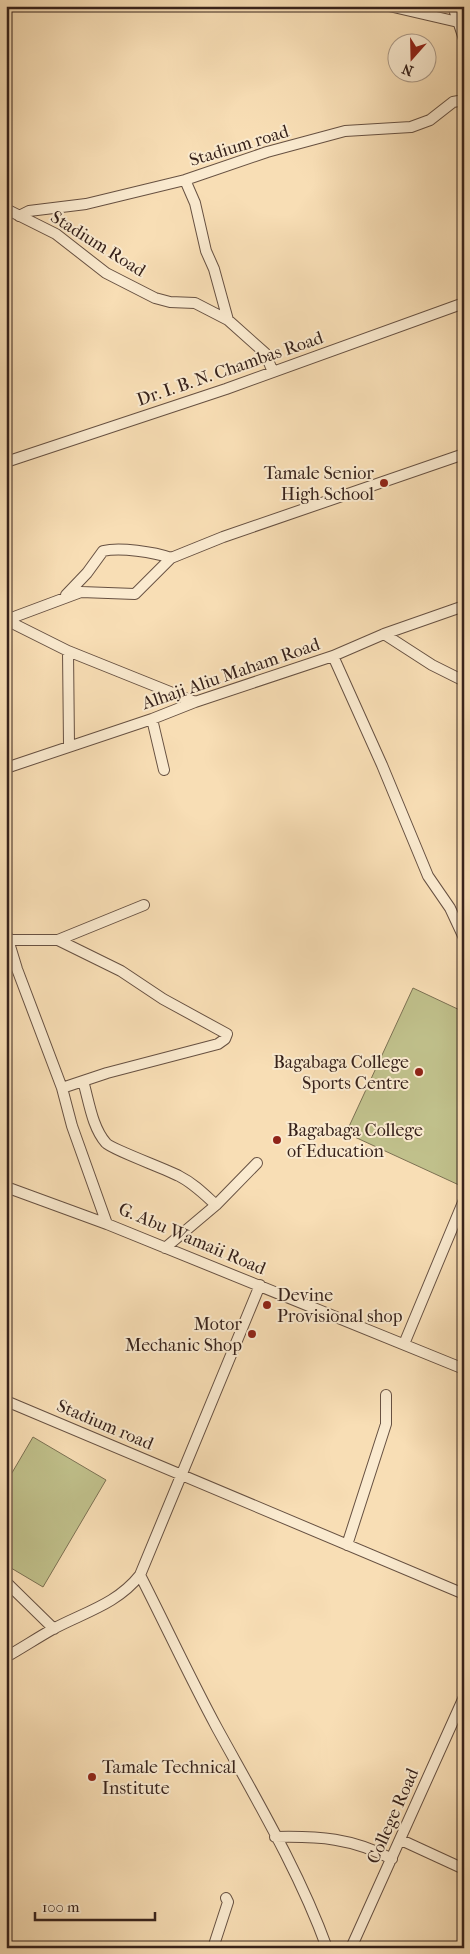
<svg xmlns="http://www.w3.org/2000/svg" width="470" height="1954" font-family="'IM FELL French Canon',serif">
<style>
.green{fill:#c0c08b;stroke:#7c7153}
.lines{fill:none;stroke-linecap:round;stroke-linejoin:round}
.minor-casing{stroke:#675142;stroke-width:12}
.minor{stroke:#faeacf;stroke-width:10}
.poi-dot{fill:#8f2418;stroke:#faeacf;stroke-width:2}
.labels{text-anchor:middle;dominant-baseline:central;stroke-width:4;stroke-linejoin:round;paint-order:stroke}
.street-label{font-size:18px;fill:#37221b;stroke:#faeacf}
.poi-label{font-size:18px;fill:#37221b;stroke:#faeacf;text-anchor:end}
</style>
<rect width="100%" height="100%" fill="#f8deb5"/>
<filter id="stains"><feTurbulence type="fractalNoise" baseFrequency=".004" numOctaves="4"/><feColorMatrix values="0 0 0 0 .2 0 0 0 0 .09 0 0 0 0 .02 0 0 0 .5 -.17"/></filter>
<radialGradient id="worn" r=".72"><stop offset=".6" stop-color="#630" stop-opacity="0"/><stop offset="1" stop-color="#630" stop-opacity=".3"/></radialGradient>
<!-- green -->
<path class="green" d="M 413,988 L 464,1012 L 464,1175 L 459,1185 L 346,1133 Z
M 33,1437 L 106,1480 L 43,1587 L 6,1565 L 6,1483 Z"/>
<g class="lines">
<!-- minor casing -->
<g class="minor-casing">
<path id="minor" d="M 389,6 L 458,22
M 453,6 L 464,39
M 185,180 L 195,203 L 206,251 L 214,269 L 228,320 L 265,353 L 273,372
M 6,209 L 56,234 L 106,273 L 155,298 L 170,302 L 195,303 L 228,320
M 19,216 L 29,211 L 86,204 L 185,180 L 267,152 L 345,131 L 411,127 L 430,120 L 453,102 L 464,100
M 6,462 L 226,389 L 464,303
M 66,595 L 87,573 L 103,551 C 120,547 154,552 171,558
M 6,620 L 81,592 L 135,594 L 171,558 L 223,537 L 464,454
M 6,620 L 68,651 L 195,702
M 384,634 L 432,665 L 464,681
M 68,651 L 69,745
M 333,656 L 382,765 L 428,876 L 450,908 L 464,938
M 152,719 L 164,770
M 6,768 L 152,719 L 195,702 L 333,656 L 384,634 L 464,606
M 6,933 L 17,969 L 62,1088 L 72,1126 L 107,1224 L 464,1369
M 6,940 L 58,940 L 144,905
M 58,940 L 121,971 L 163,999 L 227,1034 L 225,1039 L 218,1044 L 107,1073 L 62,1088
M 83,1081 C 89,1101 92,1127 106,1143 C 111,1149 166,1169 179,1176 C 193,1183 204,1194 216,1205 L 165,1248
M 6,1187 L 107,1224
M 216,1205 L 257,1163
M 404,1344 L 464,1200
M 6,1401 L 464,1594
M 347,1545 L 386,1424 L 386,1395
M 140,1575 C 166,1626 190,1678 217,1728 C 256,1799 299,1871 327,1948
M 6,1582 L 54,1629
M 6,1657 C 22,1648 37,1638 53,1629 C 85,1612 117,1604 140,1575 L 260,1285
M 275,1837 C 319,1836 352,1838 392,1859
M 401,1840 L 464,1869
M 213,1948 L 228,1902 L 226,1898
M 351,1948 L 464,1697"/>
</g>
<!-- minor -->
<use href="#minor" class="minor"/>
</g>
<!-- markers -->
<g class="poi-dot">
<circle cx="384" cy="483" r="5"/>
<circle cx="419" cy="1072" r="5"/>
<circle cx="277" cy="1140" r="5"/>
<circle cx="267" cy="1305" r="5"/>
<circle cx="252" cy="1334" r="5"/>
<circle cx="92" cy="1777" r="5"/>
</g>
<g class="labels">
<!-- street labels -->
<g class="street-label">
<text transform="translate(239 146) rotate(-17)">Stadium road</text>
<text transform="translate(98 244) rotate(32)">Stadium Road</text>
<text transform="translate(230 369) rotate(-19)">Dr. I. B. N. Chambas Road</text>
<text transform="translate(231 674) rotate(-19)">Alhaji Aliu Maham Road</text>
<text transform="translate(192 1239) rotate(23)">G. Abu Wamaii Road</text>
<text transform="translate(105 1425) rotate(23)">Stadium road</text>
<text transform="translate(393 1816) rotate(-66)">College Road</text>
</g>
<!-- poi labels -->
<g class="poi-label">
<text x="374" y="473">Tamale Senior<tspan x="374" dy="21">High School</tspan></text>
<text x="409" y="1062">Bagabaga College<tspan x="409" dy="21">Sports Centre</tspan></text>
<text x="287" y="1130" text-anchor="start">Bagabaga College<tspan x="287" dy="21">of Education</tspan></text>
<text x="277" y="1295" text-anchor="start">Devine<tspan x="277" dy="21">Provisional shop</tspan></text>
<text x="242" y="1324">Motor<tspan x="242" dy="21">Mechanic Shop</tspan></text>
<text x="102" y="1767" text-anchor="start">Tamale Technical<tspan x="102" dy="21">Institute</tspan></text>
</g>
</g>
<!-- margin -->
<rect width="470" height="1954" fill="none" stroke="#f8deb5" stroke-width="25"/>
<rect x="8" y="8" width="455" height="1939" fill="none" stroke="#37221b" stroke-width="2.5"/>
<rect x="12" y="12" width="445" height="1929" fill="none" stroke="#37221b"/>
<!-- north arrow -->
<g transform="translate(412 58) rotate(200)"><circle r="24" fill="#faeacf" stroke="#ac9a87"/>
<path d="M0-4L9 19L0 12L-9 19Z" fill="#8f2418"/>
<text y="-8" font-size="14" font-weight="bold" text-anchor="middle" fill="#37221b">N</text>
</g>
<!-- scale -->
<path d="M35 1912v8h120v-8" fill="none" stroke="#37221b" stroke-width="2.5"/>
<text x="42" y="1912" font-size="15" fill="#37221b" stroke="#faeacf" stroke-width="4" paint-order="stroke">100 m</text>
<rect width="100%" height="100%" filter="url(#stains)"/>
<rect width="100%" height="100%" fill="url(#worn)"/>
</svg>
